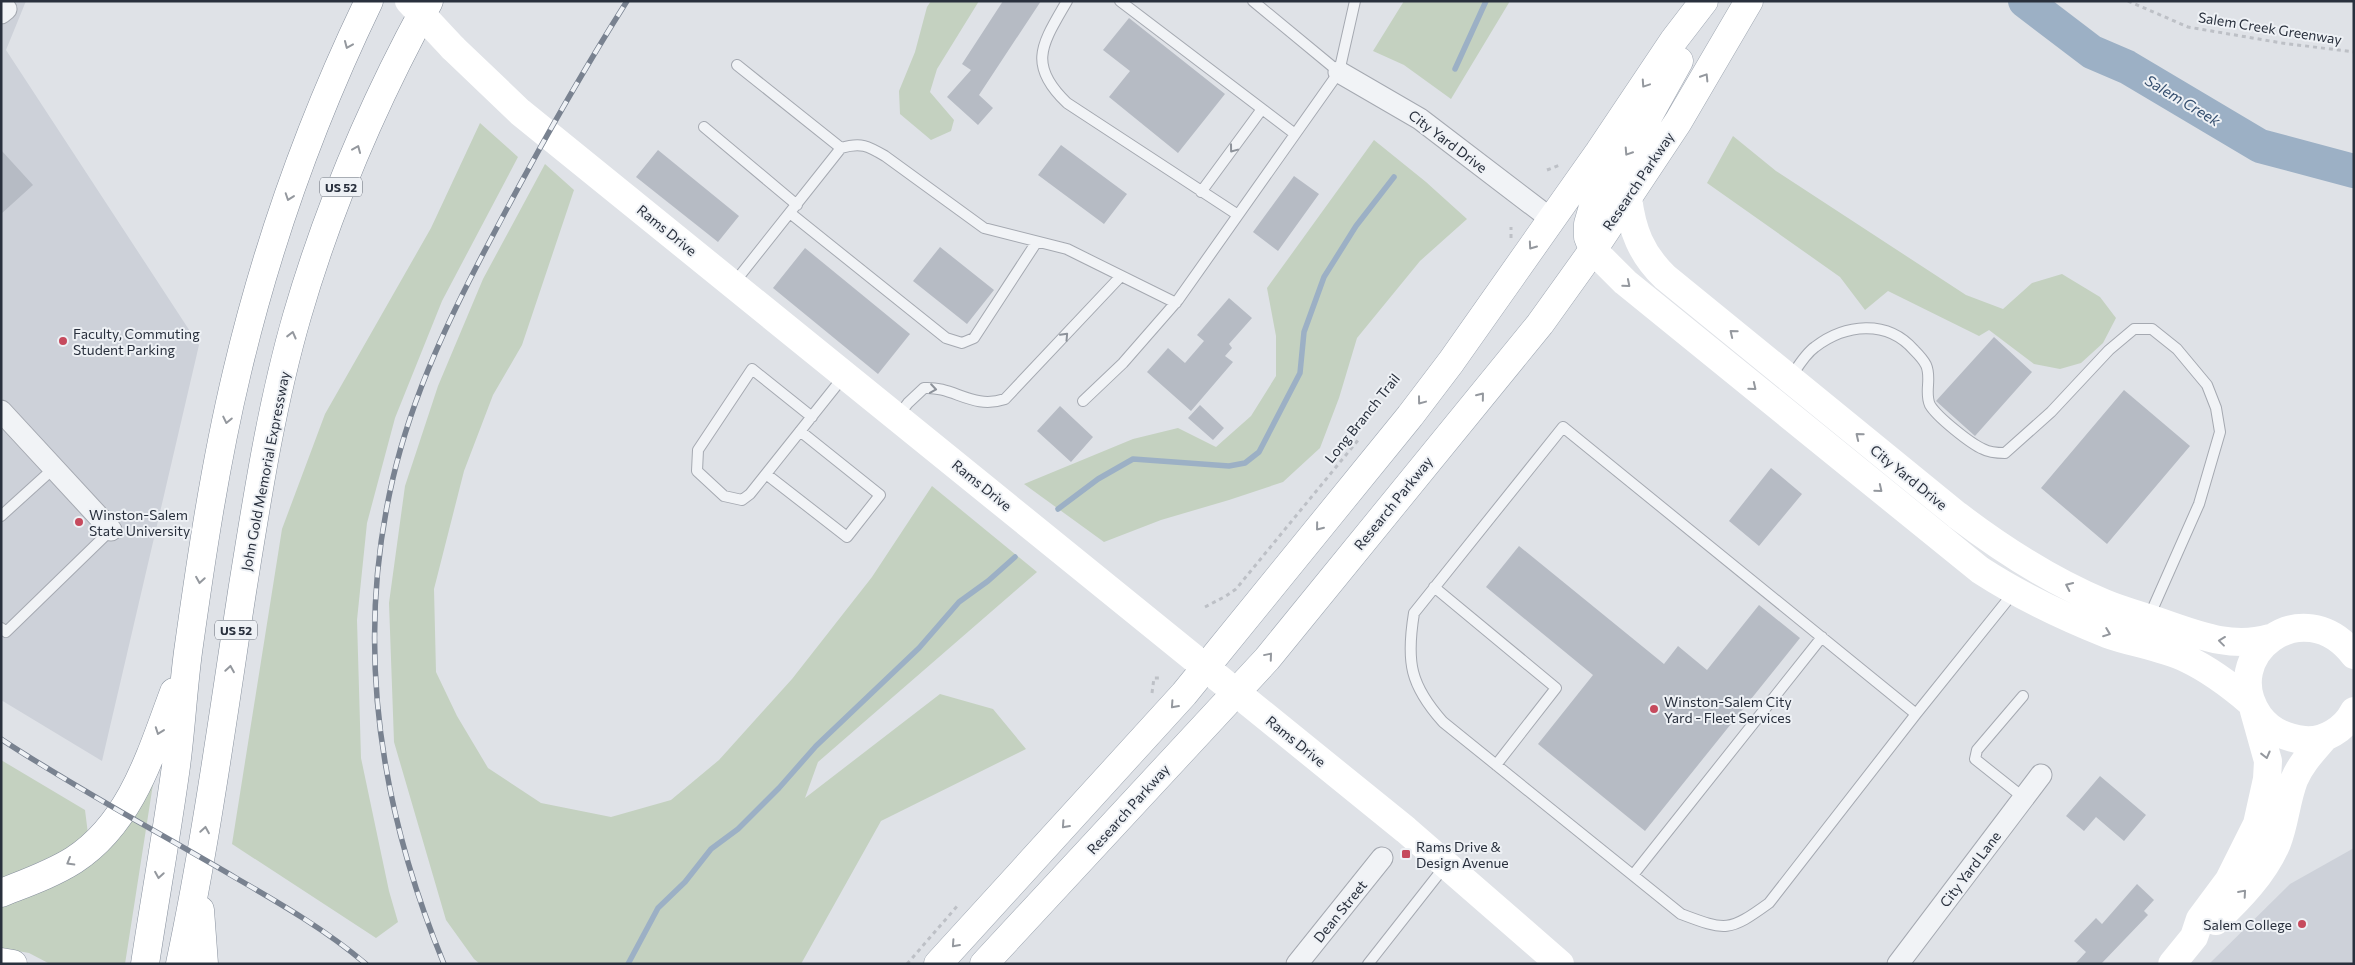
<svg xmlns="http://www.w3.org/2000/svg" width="2355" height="965" font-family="Commissioner,sans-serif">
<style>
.built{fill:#cdd1d9}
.green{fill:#c4d1c0}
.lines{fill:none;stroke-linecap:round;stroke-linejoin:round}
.stream{stroke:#9cb0c5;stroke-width:5.5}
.river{stroke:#9cb0c5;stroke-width:34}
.building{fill:#b6bbc4}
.lane-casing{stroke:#a5a9b1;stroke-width:12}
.street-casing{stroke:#a5a9b1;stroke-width:23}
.primary-casing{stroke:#9fa7b2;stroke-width:29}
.highway-casing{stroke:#87909d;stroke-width:29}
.path{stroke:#bdc0c6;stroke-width:3;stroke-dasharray:4 4;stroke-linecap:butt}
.lane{stroke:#f1f3f6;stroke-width:10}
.street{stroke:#f1f3f6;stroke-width:21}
.secondary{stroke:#fff;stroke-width:28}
.primary{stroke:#fff;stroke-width:28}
.highway{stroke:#fff;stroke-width:28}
.rail-casing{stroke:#798290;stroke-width:5.5}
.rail{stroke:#eef1f5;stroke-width:4;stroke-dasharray:11;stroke-linecap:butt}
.secondary-bridge{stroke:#fff;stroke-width:28}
.oneway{stroke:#94989e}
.oneway2{stroke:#8d929a}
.poi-dot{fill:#c64a5d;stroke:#eef1f5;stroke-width:2}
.labels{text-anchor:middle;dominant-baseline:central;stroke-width:4;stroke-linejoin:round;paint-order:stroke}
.shield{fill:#eef1f5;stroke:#646a74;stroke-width:1}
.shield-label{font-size:12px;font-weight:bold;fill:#29303d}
.street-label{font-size:14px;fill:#29303d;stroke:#eef1f5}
.poi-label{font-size:14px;fill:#29303d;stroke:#eef1f5;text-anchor:start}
.water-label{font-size:15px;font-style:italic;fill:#354f6f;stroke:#eef1f5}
</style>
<rect width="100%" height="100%" fill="#dfe2e7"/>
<!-- built -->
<path class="built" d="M 1,1 L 26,1 L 6,50 L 199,345 L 102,761 L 1,700 Z
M 2354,848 L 2354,964 L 2209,964 L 2290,884 Z"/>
<!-- green -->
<path class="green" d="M 931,1 L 979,1 L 937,69 L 930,92 L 954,120 L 951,131 L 931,140 L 900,114 L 899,91 L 915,52 L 927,7 Z
M 1404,1 L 1510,1 L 1451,99 L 1404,65 L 1373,51 Z
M 480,123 L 518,157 L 442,301 L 395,418 L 367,523 L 357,620 L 361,758 L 389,891 L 398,922 L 376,938 L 232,844 L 282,529 L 325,414 L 431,228 Z
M 1733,136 L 1776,171 L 1966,295 L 2003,309 L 2032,283 L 2062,274 L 2100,297 L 2116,318 L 2103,343 L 2081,363 L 2060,369 L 2034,364 L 1989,330 L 1979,336 L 1888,291 L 1865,310 L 1840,277 L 1707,183 Z
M 1374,140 L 1426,182 L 1467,219 L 1420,261 L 1357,338 L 1339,398 L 1320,448 L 1283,482 L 1229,500 L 1161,520 L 1104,542 L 1024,484 L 1133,439 L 1178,428 L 1216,447 L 1251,416 L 1276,376 L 1276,336 L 1267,288 Z
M 545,164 L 574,190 L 522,345 L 493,395 L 464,471 L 434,589 L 436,672 L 457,716 L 488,768 L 541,803 L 611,817 L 671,800 L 719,760 L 792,679 L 872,577 L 932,486 L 1037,572 L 818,762 L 805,798 L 940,694 L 993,709 L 1026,749 L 881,821 L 801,964 L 480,964 L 474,959 L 446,920 L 394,742 L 389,603 L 405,486 L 438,386 L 483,279 Z
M 1,760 L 85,810 L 88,834 L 59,853 L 1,879 Z
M 153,784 L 125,964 L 50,964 L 29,953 L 1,948 L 1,903 Z"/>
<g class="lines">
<!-- stream -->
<path class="stream" d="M 1455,69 L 1486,1
M 1058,509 L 1098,479 L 1133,459 L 1229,466 L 1245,463 L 1259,452 L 1300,373 L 1304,332 L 1324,277 L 1356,226 L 1394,177
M 628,964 L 658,908 L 685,882 L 711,849 L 738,829 L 779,788 L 816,746 L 919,648 L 959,602 L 988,581 L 1015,557"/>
<!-- river -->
<path class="river" d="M 2025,1 L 2092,52 L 2127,67 L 2260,146 L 2354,171"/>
</g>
<!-- building -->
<path class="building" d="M 1003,1 L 1041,1 L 979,95 L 993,108 L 978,125 L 947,97 L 971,70 L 962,64 Z
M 1129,18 L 1225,94 L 1178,153 L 1109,97 L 1130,71 L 1103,50 Z
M 1061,145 L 1127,194 L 1104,224 L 1038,175 Z
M 1,150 L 33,185 L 1,214 Z
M 658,150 L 739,216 L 718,242 L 636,177 Z
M 1294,176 L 1319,194 L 1278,251 L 1253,232 Z
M 940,247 L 994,290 L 967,324 L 913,281 Z
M 805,248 L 910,334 L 878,374 L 773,288 Z
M 1229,298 L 1252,318 L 1229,344 L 1232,348 L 1225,356 L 1233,362 L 1191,411 L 1147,372 L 1168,348 L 1185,363 L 1204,341 L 1197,335 Z
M 1994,337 L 2032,372 L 1975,436 L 1936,401 Z
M 2124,390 L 2190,446 L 2107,544 L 2041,488 Z
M 1200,405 L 1224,428 L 1213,440 L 1188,418 Z
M 1060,406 L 1093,437 L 1071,462 L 1037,431 Z
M 1771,468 L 1802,494 L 1759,546 L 1729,521 Z
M 1519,546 L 1664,664 L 1678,646 L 1707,670 L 1759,605 L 1800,638 L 1645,831 L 1538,744 L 1593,675 L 1486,587 Z
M 2100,776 L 2146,815 L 2124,841 L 2096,817 L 2084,831 L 2066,816 Z
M 2137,884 L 2154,900 L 2144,911 L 2148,915 L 2101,964 L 2075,964 L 2086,952 L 2074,941 L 2096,918 L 2102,924 Z"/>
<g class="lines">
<!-- lane casing -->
<g class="lane-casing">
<path id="lane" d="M 1067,1 C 1043,43 1026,64 1067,103 L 1238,215
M 1120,1 L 1295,134
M 1253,1 L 1339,72
M 737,65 L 841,148
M 704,127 L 797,205
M 1201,192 L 1262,109
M 790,213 L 946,338 L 962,343 L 974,338 L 1036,243
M 734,283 L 841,148 C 861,142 868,146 885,156 L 984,228 L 1067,249 L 1176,303
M 1791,377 C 1797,368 1805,354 1815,347 C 1845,324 1887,319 1914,350 C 1918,354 1923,359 1926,365 C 1932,378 1924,393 1930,405 C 1937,417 1971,444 1983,449 C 1990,453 1998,453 2005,453 L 2051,412 L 2109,350 L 2134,329 L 2152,329 L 2177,349 L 2207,385 L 2216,408 L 2220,432 L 2199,504 L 2149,617
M 1083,401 L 1123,363 L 1178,300 L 1339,72 L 1355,1
M 898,416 L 908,403 L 924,388 C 954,386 972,410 1005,399 L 1121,276
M 812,417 L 752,369 L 698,450 L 697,471 L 724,496 L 742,500 L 750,494 L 844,376
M 766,474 L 847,537 L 880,495 L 800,431
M 1,516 L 54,468
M 1434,587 L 1556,688 L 1496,765
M 1,628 L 6,632 L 111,530
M 2023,696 L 1977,750 L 1975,759 L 2024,798
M 1916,714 L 1563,427 L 1414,613 C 1406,662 1410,685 1443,722 L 1681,914 C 1726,931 1729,932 1769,903 L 1916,714 L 2014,592
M 1633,875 L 1822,637
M 1368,964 L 1445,866"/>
</g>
<!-- street casing -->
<g class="street-casing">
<path id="street" d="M 1,13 L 6,9
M 1339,72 L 1420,119 L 1551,219
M 1,411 L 111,530
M 1297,964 L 1382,858
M 1898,964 L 2041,775"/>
</g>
<!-- primary casing -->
<g class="primary-casing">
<path id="primary" d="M 1593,250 L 1588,237 L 1588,224 L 1592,210 L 1634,142 L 1679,61
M 938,964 L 1184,694 L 1410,416 L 1451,362 L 1599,152 L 1674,40 L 1704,1
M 984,964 L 1267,659 L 1540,324 L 1593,250 L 1678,122 L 1749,1"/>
</g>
<!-- highway casing -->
<g class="highway-casing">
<path id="highway" d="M 1,893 C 26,883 52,874 74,860 C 132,822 151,753 174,692
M 200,910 L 204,964
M 1,962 L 13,964
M 145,964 C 155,898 167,832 176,766 C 181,729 183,690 188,652 C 201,559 215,464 237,372 C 267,245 312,119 369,1
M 180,964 C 206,841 223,716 242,592 C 257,499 271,406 297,316 C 329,206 374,101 429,1"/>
</g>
<!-- path -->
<path class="path" d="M 2128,1 L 2188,27 L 2282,43 L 2354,52
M 1547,170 L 1560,165
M 1511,238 L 1511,227
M 1205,607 L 1226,596 L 1236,589 L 1359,439
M 1152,693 L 1154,678 L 1160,678
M 907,964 L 959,904"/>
<!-- lane -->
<use href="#lane" class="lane"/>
<!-- street -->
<use href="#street" class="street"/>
<!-- secondary -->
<path class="secondary" d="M 453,48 L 520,112 L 1406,830 L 1560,964
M 1628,198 C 1632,230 1641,254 1665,277 L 1957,515 C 2003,550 2051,581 2104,603 C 2123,611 2143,616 2163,623 C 2198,635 2232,649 2270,638
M 1593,250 L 1625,282 L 1980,570 C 2020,596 2062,616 2107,634 C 2132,643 2162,647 2187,659 C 2210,670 2230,685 2250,702
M 2354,655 C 2303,589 2217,656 2259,716 C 2270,731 2285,738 2304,740 C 2324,742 2345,729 2354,711
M 2216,921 C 2239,899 2264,874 2277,843 C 2285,823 2286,801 2294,780 C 2301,763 2314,750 2325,737
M 2172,964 L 2194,937 L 2200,919 L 2229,880 L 2257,824 L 2267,779 L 2268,761 L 2254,711"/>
<!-- primary -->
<use href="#primary" class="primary"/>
<!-- highway -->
<use href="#highway" class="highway"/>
<!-- rail casing -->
<g class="rail-casing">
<path id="rail" d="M 1,739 C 77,789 158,832 236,878 C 281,904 326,930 366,964
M 444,964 C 380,809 354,644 393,478 C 413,392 452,312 493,235 C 535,155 579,77 627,1"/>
</g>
<!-- rail -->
<use href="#rail" class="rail"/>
<!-- secondary-bridge -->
<path class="secondary-bridge" d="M 409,1 L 453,48"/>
</g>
<!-- one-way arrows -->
<defs><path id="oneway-chevron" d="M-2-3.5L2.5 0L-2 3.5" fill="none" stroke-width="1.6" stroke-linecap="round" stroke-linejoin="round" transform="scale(1.25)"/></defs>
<g class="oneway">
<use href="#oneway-chevron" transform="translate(348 45) rotate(113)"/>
<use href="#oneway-chevron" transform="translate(1705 77) rotate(-58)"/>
<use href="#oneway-chevron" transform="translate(1645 84) rotate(124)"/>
<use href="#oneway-chevron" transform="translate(357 149) rotate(-67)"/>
<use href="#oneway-chevron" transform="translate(1628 152) rotate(123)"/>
<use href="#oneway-chevron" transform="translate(289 197) rotate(109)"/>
<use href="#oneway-chevron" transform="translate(1532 246) rotate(125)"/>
<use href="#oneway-chevron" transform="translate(1627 284) rotate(40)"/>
<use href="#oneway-chevron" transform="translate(1733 333) rotate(-141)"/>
<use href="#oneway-chevron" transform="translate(292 335) rotate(-76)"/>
<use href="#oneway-chevron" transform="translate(1753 387) rotate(39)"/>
<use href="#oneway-chevron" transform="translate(1481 396) rotate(-51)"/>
<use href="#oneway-chevron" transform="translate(1421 401) rotate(127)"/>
<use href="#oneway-chevron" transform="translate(227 420) rotate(102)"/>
<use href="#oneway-chevron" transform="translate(1859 436) rotate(-141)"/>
<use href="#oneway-chevron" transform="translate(1879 489) rotate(39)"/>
<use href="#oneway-chevron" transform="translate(1319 527) rotate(129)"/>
<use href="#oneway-chevron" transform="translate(200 580) rotate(99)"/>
<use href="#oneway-chevron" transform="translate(2069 586) rotate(-155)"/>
<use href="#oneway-chevron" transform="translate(2107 633) rotate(21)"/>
<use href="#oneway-chevron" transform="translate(2222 641) rotate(-173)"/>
<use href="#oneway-chevron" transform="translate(1269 656) rotate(-50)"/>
<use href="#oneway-chevron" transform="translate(230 669) rotate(-81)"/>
<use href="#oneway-chevron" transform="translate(1174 705) rotate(132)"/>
<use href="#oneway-chevron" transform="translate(159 731) rotate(110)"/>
<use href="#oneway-chevron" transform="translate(2266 755) rotate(76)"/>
<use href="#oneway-chevron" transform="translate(1065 825) rotate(132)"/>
<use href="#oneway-chevron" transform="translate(205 830) rotate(-81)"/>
<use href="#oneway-chevron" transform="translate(70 862) rotate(150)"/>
<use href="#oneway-chevron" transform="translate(159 875) rotate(99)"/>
<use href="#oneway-chevron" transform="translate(2243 893) rotate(-49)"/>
<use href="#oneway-chevron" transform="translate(955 944) rotate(132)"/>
</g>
<g class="oneway2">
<use href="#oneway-chevron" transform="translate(1233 149) rotate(127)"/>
<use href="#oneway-chevron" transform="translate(1065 336) rotate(-47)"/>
<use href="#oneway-chevron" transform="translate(933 389) rotate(8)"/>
</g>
<!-- markers -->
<g class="poi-dot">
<circle cx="63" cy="341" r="5"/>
<circle cx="79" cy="522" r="5"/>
<circle cx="1654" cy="709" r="5"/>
<rect x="1401" y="849" width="10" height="10" rx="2.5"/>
<circle cx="2302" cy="924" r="5"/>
</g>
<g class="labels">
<!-- shield labels -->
<g class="shield">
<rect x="320" y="177.5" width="42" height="19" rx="4"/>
<rect x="215" y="620.5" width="42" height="19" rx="4"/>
</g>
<g class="shield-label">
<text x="341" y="187">US 52</text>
<text x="236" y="630">US 52</text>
</g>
<!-- street labels -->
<g class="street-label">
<text transform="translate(2270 28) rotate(9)">Salem Creek Greenway</text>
<text transform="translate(1448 141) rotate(37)">City Yard Drive</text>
<text transform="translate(1638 181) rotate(-56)">Research Parkway</text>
<text transform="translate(667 230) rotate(39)">Rams Drive</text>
<text transform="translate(1362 418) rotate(-51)">Long Branch Trail</text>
<text transform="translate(265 471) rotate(-79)">John Gold Memorial Expressway</text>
<text transform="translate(1909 477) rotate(39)">City Yard Drive</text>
<text transform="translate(982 485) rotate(39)">Rams Drive</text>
<text transform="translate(1393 503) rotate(-51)">Research Parkway</text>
<text transform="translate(1296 741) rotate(39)">Rams Drive</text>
<text transform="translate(1128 809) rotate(-48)">Research Parkway</text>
<text transform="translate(1970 869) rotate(-53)">City Yard Lane</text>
<text transform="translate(1340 911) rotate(-51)">Dean Street</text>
</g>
<!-- poi labels -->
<g class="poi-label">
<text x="73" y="333">Faculty, Commuting<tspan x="73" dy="16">Student Parking</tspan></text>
<text x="89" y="514">Winston-Salem<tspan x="89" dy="16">State University</tspan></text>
<text x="1664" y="701">Winston-Salem City<tspan x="1664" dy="16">Yard - Fleet Services</tspan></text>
<text x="1416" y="846">Rams Drive &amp;<tspan x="1416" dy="16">Design Avenue</tspan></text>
<text x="2292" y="924" text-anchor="end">Salem College</text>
</g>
<!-- water labels -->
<g class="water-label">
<text transform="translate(2183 100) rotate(31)">Salem Creek</text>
</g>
</g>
<!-- border -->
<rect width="2355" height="965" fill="none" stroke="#29303d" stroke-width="5"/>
</svg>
